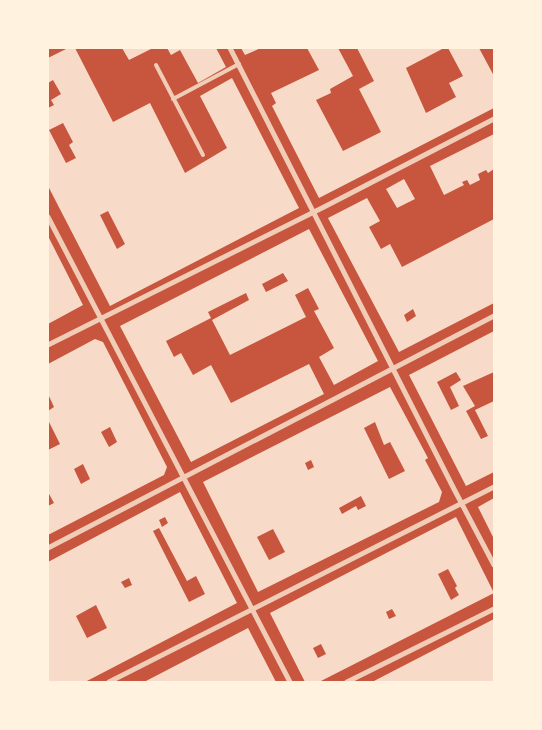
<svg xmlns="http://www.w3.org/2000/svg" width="542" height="730" font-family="'Roboto Condensed',sans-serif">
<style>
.building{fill:#f7dbc8;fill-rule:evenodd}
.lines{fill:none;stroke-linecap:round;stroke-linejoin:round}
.service{stroke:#f1ccb7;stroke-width:4}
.minor{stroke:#f1ccb7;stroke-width:5}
</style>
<rect width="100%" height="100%" fill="#c8553d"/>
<!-- building -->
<path class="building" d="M 68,48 L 75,48 L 113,122 L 150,103 L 185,173 L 227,148 L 200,96 L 232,78 L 299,208 L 110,306 L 48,186 L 48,108 L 54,105 L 51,100 L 61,94 L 53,80 L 48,83 L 48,58 ZM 63,123 L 73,142 L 69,145 L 76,158 L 66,163 L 49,130 ZM 108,211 L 125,244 L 117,249 L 100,215 Z
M 122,48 L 153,48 L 129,60 Z
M 167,48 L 216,48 L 226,67 L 198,83 L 180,50 L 171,55 Z
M 241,48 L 261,48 L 245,55 Z
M 307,48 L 338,48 L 353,76 L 330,89 L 331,93 L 316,100 L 343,151 L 381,132 L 359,89 L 374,81 L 357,48 L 444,48 L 406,68 L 426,113 L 456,97 L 449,83 L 463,76 L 448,48 L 479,48 L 494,76 L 494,108 L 319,198 L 272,106 L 276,103 L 271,93 L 319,70 Z
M 494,134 L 494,169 L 488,173 L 486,170 L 478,174 L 480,180 L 470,185 L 467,180 L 462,182 L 464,185 L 444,195 L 430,166 Z
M 404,179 L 415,199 L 397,208 L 386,189 Z
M 367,198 L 380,221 L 369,227 L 381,249 L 390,244 L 402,267 L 494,219 L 494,303 L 399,352 L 328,218 ZM 413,309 L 416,316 L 407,322 L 404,315 Z
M 309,229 L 378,361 L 334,385 L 319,357 L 334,348 L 314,311 L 319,309 L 308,288 L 295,295 L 306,317 L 230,355 L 212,320 L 249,300 L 246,293 L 208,312 L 211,318 L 166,341 L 174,357 L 181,353 L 193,375 L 211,365 L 231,403 L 309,364 L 324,394 L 191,462 L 120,326 ZM 283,273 L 288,281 L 266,292 L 262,284 Z
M 48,236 L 83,305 L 48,324 Z
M 494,331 L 494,372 L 463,386 L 475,406 L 466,411 L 481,439 L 488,436 L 475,410 L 494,401 L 494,472 L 466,486 L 409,375 ZM 456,372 L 461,380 L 450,387 L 459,406 L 451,410 L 437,382 Z
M 95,339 L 103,342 L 167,467 L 164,475 L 48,535 L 48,506 L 54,503 L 48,492 L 48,450 L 60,444 L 48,420 L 48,411 L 54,407 L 48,394 L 48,364 ZM 110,427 L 117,442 L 109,447 L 101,432 ZM 83,464 L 90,479 L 81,484 L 74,469 Z
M 390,387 L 428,458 L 425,460 L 442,492 L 439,502 L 258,592 L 203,482 ZM 375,422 L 384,445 L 390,442 L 405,471 L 389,479 L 364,428 ZM 311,460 L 314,467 L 308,470 L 305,463 ZM 361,496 L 366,506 L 358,510 L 356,506 L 342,514 L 339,508 ZM 273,529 L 285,552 L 269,560 L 257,537 Z
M 180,492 L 237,603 L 85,682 L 48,682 L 48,562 ZM 165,517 L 168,523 L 162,527 L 159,520 ZM 159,528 L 187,581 L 196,576 L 205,594 L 189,602 L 153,531 ZM 129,578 L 132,585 L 125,588 L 121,582 ZM 96,605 L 107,628 L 87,638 L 76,616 Z
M 494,498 L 494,539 L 478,507 Z
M 456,517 L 494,593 L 319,682 L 305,682 L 270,613 ZM 448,569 L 457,586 L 455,588 L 459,595 L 451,600 L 438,574 ZM 392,609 L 396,616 L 389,619 L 386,612 ZM 321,644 L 326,654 L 318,658 L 313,648 Z
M 494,619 L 494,682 L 372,682 Z
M 248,628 L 276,682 L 144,682 Z"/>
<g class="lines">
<!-- service -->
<path class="service" d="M 156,65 L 203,155
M 173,99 L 239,64"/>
<!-- minor -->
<path class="minor" d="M 230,48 L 454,489 L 494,565
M 48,217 L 290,682
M 48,345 L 326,206 L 494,119
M 48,548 L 494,316
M 109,682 L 494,487
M 347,682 L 494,609"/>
</g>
<!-- border -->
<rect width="542" height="730" fill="none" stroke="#fff3e0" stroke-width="98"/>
</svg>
